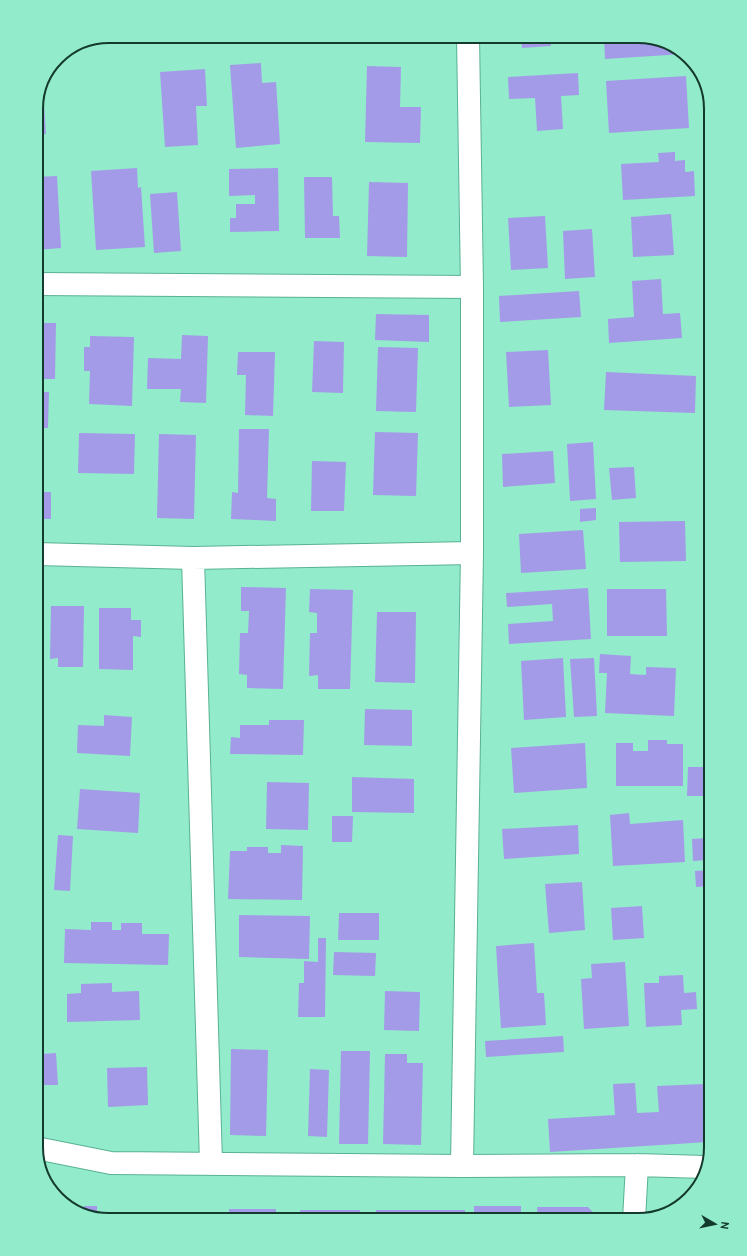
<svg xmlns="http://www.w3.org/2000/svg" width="747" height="1256" font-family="'PT Sans',sans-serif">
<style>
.building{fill:#a49be8}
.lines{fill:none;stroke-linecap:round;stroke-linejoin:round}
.street-casing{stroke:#59b293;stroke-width:24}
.street{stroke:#fff;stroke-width:22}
.rim{fill:none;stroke:#143a2d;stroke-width:2}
</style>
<rect width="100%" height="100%" fill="#92ebca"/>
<!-- building -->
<path class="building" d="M 508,36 L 550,36 L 551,46 L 522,48 L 521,38 L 508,39 Z
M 604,36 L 643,36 L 679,48 L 684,54 L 605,59 Z
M 261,63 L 262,83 L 276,82 L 280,144 L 236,148 L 230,65 Z
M 367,66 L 401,67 L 400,107 L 421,107 L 420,143 L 365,142 Z
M 205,69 L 207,106 L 196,106 L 198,145 L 165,147 L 160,72 Z
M 578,73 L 579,95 L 561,96 L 563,129 L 537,131 L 535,98 L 509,99 L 508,77 Z
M 686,76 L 689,128 L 609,133 L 606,81 Z
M 43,90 L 46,134 L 36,135 L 36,105 Z
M 675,152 L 675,161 L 685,160 L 685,172 L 694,171 L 695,196 L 623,200 L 621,164 L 659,162 L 658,153 Z
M 137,168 L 138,188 L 141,187 L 145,247 L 96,250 L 91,171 Z
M 278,168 L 279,231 L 230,232 L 230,218 L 236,218 L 236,204 L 255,204 L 255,195 L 229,196 L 229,169 Z
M 57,176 L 61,248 L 36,250 L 36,177 Z
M 304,177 L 332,177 L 333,216 L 339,216 L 340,238 L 305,238 Z
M 369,182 L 408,183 L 407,257 L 367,256 Z
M 177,192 L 181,251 L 154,253 L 150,194 Z
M 671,214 L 674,255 L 633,257 L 631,217 Z
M 545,216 L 548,268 L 511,270 L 508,218 Z
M 592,229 L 595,277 L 565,279 L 563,231 Z
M 661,279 L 663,314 L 680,313 L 682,338 L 609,343 L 608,319 L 634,317 L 632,281 Z
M 579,291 L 581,317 L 500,322 L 499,296 Z
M 376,314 L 429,315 L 429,342 L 375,340 Z
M 36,323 L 56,323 L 55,379 L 36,379 Z
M 182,335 L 208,336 L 206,403 L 180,402 L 181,389 L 147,389 L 148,358 L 181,359 Z
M 90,336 L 134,337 L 132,406 L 89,404 L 90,371 L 84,371 L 84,347 L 90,347 Z
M 314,341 L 344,342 L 343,393 L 312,392 Z
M 378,347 L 418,348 L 416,412 L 376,411 Z
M 548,350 L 551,405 L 509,407 L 506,352 Z
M 238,352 L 275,352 L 273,416 L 245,415 L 246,375 L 237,375 Z
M 606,372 L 696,376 L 695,413 L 604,410 Z
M 36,392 L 49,392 L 48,428 L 36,428 Z
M 239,429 L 269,429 L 267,498 L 276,499 L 276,521 L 231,519 L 232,492 L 238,493 Z
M 375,432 L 418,433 L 416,496 L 373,495 Z
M 79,433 L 135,434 L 134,474 L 78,473 Z
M 159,434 L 196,435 L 194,519 L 157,518 Z
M 593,442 L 596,499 L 570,501 L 567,444 Z
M 36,450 L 44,450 L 43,492 L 51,492 L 51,519 L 36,519 Z
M 553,451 L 555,483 L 503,487 L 502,454 Z
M 312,461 L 346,462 L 344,511 L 311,511 Z
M 634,467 L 636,498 L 612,500 L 609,468 Z
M 596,508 L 596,520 L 580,522 L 580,509 Z
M 685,521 L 686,561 L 620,562 L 619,522 Z
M 583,530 L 586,569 L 521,573 L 519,534 Z
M 241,587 L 286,588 L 283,689 L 247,688 L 247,675 L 239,674 L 240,633 L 248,633 L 249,611 L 241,611 Z
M 588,588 L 591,639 L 509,644 L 508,624 L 553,621 L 552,604 L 507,607 L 506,593 Z
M 310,589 L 353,590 L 350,689 L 318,689 L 318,675 L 309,676 L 310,633 L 317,633 L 317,613 L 309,612 Z
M 607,589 L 666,589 L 667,636 L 607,636 Z
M 51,606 L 84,606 L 83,667 L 58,667 L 58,658 L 50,659 Z
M 99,608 L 131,608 L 131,620 L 141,620 L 141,637 L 133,636 L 133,670 L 99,669 Z
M 377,612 L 416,612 L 415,683 L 375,682 Z
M 600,654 L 631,656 L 630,674 L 646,675 L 646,667 L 676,668 L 674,716 L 605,713 L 607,673 L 599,673 Z
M 563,658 L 566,717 L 524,720 L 521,661 Z
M 594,658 L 597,716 L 574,717 L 570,659 Z
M 365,709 L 412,710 L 412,746 L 364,745 Z
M 104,715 L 132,717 L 130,756 L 77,753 L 78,725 L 104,726 Z
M 269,720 L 304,720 L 303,755 L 230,754 L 231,737 L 240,738 L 240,725 L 269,725 Z
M 36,721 L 40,722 L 38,757 L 36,757 Z
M 648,740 L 667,740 L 667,744 L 683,744 L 683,786 L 616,786 L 616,743 L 633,743 L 633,751 L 648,751 Z
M 585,743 L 587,788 L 514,793 L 511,748 Z
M 688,767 L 708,767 L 707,796 L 687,796 Z
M 36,777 L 44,778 L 41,810 L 36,809 Z
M 352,777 L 414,779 L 414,813 L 352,812 Z
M 267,782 L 309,783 L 308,830 L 266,829 Z
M 80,789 L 140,793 L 138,833 L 77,829 Z
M 629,813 L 630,824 L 683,820 L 685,862 L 613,866 L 610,815 Z
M 332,816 L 353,816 L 352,842 L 332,842 Z
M 578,825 L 579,854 L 504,859 L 502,829 Z
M 58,835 L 73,836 L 70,891 L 54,890 Z
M 707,838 L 708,860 L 693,861 L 692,839 Z
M 281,845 L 303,846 L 302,900 L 228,899 L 230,851 L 247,851 L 247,847 L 268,847 L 268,853 L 281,853 Z
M 36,850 L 44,850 L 41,890 L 36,889 Z
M 709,870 L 710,886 L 696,887 L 695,871 Z
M 582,882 L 585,930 L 549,933 L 545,884 Z
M 642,906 L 644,938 L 613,940 L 611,908 Z
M 339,913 L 379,913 L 379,940 L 338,940 Z
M 239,915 L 310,916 L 309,959 L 239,957 Z
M 91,922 L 112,922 L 112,930 L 121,930 L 121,923 L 142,923 L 142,934 L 169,934 L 168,965 L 64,963 L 65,929 L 91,930 Z
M 318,938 L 326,938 L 325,1017 L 298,1017 L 299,983 L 304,983 L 304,961 L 318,962 Z
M 534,943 L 537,993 L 544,993 L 546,1025 L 501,1028 L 496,946 Z
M 36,950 L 44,950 L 44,967 L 36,967 Z
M 334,952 L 376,953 L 375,976 L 333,975 Z
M 625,962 L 629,1026 L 584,1029 L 581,979 L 592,978 L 591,964 Z
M 683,975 L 684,993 L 696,992 L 697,1009 L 681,1010 L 682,1025 L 646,1027 L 644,983 L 659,983 L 659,976 Z
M 112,983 L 112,992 L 139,991 L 140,1020 L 67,1022 L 67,994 L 81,993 L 81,984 Z
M 385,991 L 420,992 L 419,1031 L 384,1030 Z
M 36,994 L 38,994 L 39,1030 L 36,1030 Z
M 563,1036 L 564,1052 L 486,1057 L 485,1041 Z
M 231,1049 L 268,1050 L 266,1136 L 230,1135 Z
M 341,1051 L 370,1051 L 368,1144 L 339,1144 Z
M 56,1053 L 58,1085 L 43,1085 L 42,1054 Z
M 385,1054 L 407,1054 L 407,1063 L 423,1063 L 421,1145 L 383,1144 Z
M 147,1067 L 148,1105 L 108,1107 L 107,1068 Z
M 310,1069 L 329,1070 L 327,1137 L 308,1136 Z
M 635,1083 L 637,1113 L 659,1112 L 657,1086 L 704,1084 L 708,1142 L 550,1152 L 548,1119 L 615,1115 L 613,1084 Z
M 84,1206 L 97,1206 L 97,1217 L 84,1213 Z
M 474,1206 L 521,1206 L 521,1220 L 474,1220 Z
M 537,1207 L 588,1207 L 600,1220 L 538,1220 Z
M 229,1209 L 276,1209 L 276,1220 L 229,1220 Z
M 300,1210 L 360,1210 L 360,1220 L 300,1220 Z
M 376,1210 L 465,1210 L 465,1220 L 376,1220 Z
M 129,1213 L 151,1213 L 151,1220 L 129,1220 Z
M 105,1215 L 127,1215 L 127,1220 L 105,1220 Z"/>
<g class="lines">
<!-- street casing -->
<g class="street-casing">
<path id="street" d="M 36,284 L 472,287
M 36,554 L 193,558 L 472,553
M 193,558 L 211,1163
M 36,1148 L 111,1163 L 462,1166 L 637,1165 L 705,1167
M 462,1166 L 472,553 L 472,287 L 468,36
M 634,1220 L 637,1165"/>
</g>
<!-- street -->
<use href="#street" class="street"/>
</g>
<!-- crop -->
<path d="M0 0H747V1256H0ZM109 43H638A66 66 0 0 1 704 109V1147A66 66 0 0 1 638 1213H109A66 66 0 0 1 43 1147V109A66 66 0 0 1 109 43Z" fill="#92ebca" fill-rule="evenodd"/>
<path class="rim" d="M109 43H638A66 66 0 0 1 704 109V1147A66 66 0 0 1 638 1213H109A66 66 0 0 1 43 1147V109A66 66 0 0 1 109 43Z"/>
<!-- north arrow -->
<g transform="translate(715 1224) rotate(99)" stroke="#92ebca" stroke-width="3" paint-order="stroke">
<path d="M0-3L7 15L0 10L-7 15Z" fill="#143a2d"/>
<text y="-6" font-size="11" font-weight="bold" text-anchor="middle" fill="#143a2d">N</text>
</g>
</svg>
